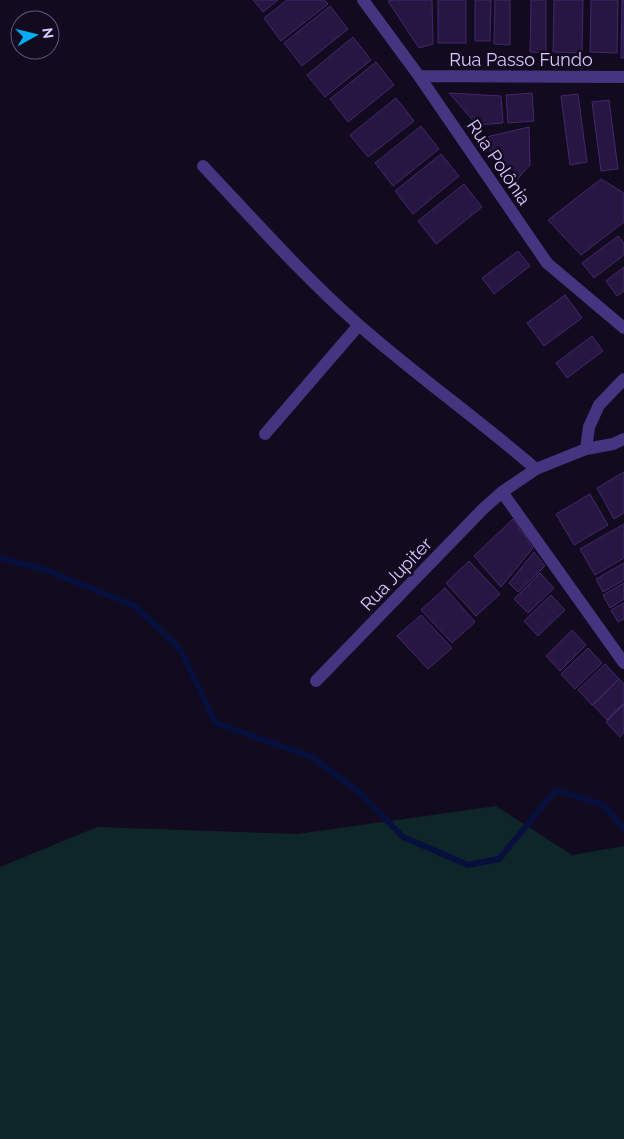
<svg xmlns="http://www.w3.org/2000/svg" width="624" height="1139" font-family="Raleway,sans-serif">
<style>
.green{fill:#0e2529}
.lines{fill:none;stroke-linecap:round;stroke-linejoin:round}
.stream{stroke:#07103d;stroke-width:6}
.building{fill:#271641;stroke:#43276e}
.lane{stroke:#453480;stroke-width:12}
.street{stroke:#453480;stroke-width:12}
.labels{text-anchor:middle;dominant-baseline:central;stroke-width:5;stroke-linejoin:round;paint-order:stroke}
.street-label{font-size:18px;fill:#dac9ff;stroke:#120b1f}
</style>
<rect width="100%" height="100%" fill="#120b1f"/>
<!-- green -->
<path class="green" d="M 496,806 L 572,855 L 624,846 L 624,1139 L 0,1139 L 0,867 L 97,827 L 297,834 Z"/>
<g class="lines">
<!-- stream -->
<path class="stream" d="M 0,558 L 46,570 L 135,606 L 180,649 L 216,723 L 312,757 L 360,793 L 403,837 L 468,865 L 499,859 L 556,790 L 604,805 L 624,829"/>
</g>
<!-- building -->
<path class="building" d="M 253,0 L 278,0 L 263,12 Z
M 287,0 L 324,0 L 328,4 L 281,41 L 264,18 Z
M 393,0 L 432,0 L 433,44 L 419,48 L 388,1 Z
M 438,0 L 466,0 L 466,43 L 438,43 Z
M 475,0 L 491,0 L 490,41 L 475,41 Z
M 495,0 L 510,0 L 510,45 L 494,44 Z
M 531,0 L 546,0 L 546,53 L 530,52 Z
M 554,0 L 583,0 L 582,53 L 553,52 Z
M 591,0 L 618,0 L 617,53 L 590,52 Z
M 622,0 L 624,0 L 624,58 L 621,58 Z
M 330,6 L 348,29 L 302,66 L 284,43 Z
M 353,37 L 371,60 L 325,97 L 307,75 Z
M 376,62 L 394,85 L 348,122 L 330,99 Z
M 449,93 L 501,96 L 503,123 L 477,125 Z
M 532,93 L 534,121 L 508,123 L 506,95 Z
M 578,94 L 587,162 L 570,165 L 561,96 Z
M 396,98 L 414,121 L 368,157 L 350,135 Z
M 609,100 L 618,169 L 601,171 L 592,102 Z
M 421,126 L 439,149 L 393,186 L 375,163 Z
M 529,127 L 530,165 L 511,186 L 482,138 Z
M 441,154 L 459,176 L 413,214 L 395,191 Z
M 601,179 L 624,193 L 624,222 L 581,255 L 548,220 Z
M 464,184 L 482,207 L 436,244 L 418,221 Z
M 618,236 L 624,243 L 624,255 L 594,278 L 582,263 Z
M 518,251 L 530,266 L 494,294 L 482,278 Z
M 624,267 L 624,291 L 617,296 L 606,281 Z
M 565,295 L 582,318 L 544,346 L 527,323 Z
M 592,336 L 603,351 L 567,378 L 556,363 Z
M 624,472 L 624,513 L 614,519 L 597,488 Z
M 590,494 L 608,525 L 574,545 L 556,514 Z
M 513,519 L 533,548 L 501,587 L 474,556 Z
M 624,524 L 624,558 L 595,575 L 580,549 Z
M 534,552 L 545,566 L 518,592 L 509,583 Z
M 469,561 L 500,594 L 476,616 L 446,583 Z
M 624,563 L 624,580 L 603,592 L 596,579 Z
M 540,573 L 554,588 L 528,613 L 514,599 Z
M 624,583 L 624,599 L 610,608 L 603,595 Z
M 445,588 L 475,622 L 452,643 L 421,610 Z
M 551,595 L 565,610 L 538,636 L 524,621 Z
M 624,603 L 624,619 L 618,622 L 611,610 Z
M 421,615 L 452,648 L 428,669 L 397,636 Z
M 572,630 L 586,645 L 560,671 L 546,656 Z
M 588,648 L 602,663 L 575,689 L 561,674 Z
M 605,664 L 619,679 L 592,705 L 578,690 Z
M 619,679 L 624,684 L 624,703 L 607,720 L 593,705 Z
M 624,704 L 624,732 L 620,737 L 606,722 Z"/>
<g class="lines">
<!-- lane -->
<path class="lane" d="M 203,166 C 254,220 304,277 360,326 C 417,376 479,420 536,469
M 265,434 L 359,325"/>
<!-- street -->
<path class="street" d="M 363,0 L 419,76 L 547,263 L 624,328
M 419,76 L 624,77
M 624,439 L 613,444 L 586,449 L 536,469 L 502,492 L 624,663
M 586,449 L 589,427 L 599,405 L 624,379
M 316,681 L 483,509 L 502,492"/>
</g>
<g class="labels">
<!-- street labels -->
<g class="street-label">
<text x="521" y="59">Rua Passo Fundo</text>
<text transform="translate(499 162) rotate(56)">Rua Polônia</text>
<text transform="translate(396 574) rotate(-46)">Rua Jupiter</text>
</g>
</g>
<!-- north arrow -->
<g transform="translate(35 35) rotate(82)"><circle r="24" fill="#120b1f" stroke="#625779"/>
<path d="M0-4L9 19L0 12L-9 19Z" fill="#00adf4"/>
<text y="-8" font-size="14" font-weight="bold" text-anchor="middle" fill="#dac9ff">N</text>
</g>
</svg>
